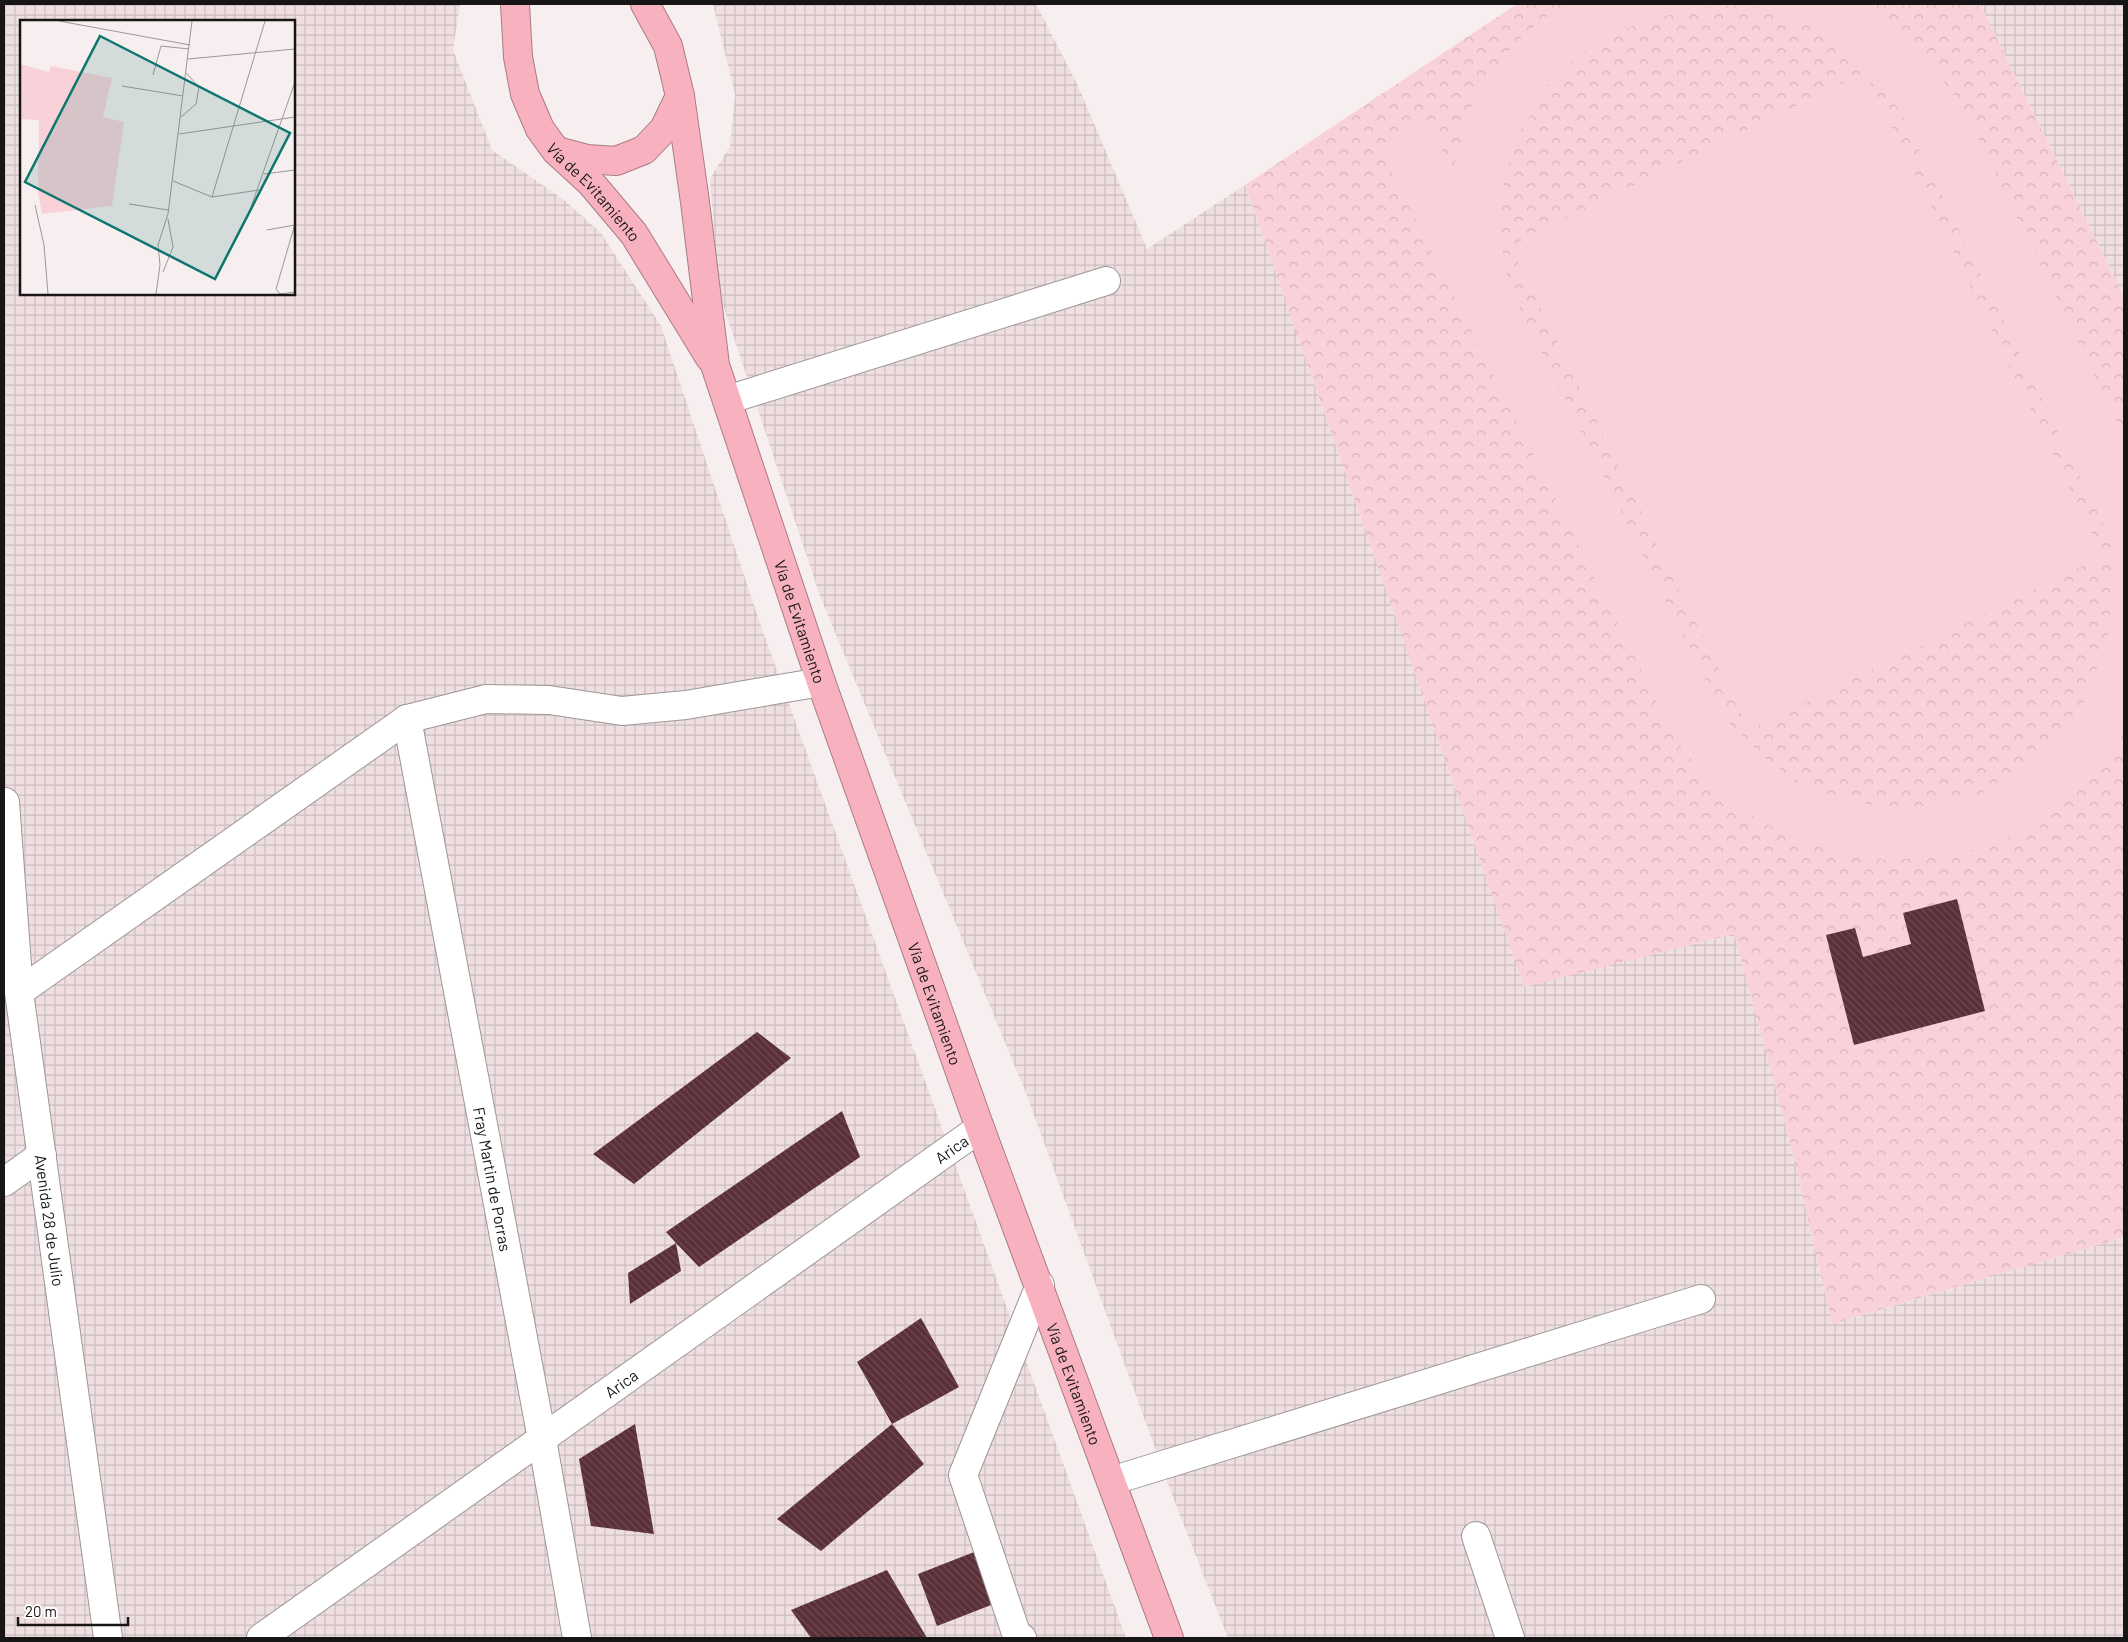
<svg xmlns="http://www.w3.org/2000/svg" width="2128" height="1642" font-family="Barlow,sans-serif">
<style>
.industrial{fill:url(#industrial-grid);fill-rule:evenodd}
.park{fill:url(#park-crowns)}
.pitch{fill:#f9d2d9;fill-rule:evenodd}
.building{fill:url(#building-back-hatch)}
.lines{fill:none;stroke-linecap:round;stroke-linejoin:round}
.minor-casing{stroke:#9d9697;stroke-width:30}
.highway-casing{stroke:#a97b84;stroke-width:30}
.minor{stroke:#fff;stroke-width:28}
.highway{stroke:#f8b2bf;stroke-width:28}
.labels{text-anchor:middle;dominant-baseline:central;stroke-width:5;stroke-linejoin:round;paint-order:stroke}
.street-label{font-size:16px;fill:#171515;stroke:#fffdfd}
.inset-road{fill:none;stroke:#9d9798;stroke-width:1}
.view{fill:#0f766e;fill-opacity:0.15;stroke:#0f766e;stroke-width:2.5}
.inset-edge{fill:none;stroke:#171515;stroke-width:2.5}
</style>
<defs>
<pattern id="industrial-grid" width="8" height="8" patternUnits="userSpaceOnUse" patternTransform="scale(1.25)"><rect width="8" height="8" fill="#efdfe1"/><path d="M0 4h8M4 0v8" fill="none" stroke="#ccbec0"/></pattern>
<pattern id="park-crowns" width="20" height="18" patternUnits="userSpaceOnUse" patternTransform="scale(1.25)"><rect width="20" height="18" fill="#f9d2d9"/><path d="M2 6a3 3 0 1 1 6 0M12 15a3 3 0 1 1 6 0" fill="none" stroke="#d5b3b9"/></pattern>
<pattern id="building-back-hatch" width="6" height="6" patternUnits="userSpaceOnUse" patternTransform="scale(1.25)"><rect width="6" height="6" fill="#5a2f38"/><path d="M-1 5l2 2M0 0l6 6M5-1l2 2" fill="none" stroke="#6d4b52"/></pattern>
</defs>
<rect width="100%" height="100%" fill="#f6eeef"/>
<!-- industrial -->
<path class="industrial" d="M 4,4 L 460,4 L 453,50 L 492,150 L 564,200 L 601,233 L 661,326 L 762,629 L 1126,1638 L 4,1638 ZM 21,21 L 294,21 L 294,294 L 21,294 Z
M 713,4 L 1036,4 L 1079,88 L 1147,249 L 1245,185 L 1524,986 L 1734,934 L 1792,1149 L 1832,1324 L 2124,1237 L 2124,1638 L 1228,1638 L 1171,1492 L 1026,1093 L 820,596 L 719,293 L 710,179 L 730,146 L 735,94 Z
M 1980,4 L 2124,4 L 2124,297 Z"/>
<!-- park -->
<path class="park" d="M 1517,4 L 1980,4 L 2124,297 L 2124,1237 L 1832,1324 L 1792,1149 L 1734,934 L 1524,987 L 1245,185 Z"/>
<!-- pitch -->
<path class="pitch" d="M 1567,4 L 1864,4 L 1887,19 L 1925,58 L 1962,105 L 2124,436 L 2124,732 L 2100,770 L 2042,820 L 1993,845 L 1944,857 L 1886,860 L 1822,848 L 1759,821 L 1711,784 L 1676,740 L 1379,146 L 1423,118 L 1453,169 C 1460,148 1465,118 1475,99 C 1497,58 1528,27 1567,4 ZM 1746,5 L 1811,26 L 1857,57 L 1901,112 L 2111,540 L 2112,624 L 2087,698 L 2043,751 L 1980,794 L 1920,807 L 1871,805 L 1806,789 L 1767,760 L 1725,719 L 1508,285 L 1497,213 L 1514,144 L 1546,86 L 1590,47 L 1638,23 L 1698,8 Z
M 1865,72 L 2103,556 L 1749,730 L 1510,246 Z"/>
<!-- building -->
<path class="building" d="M 1957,899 L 1985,1011 L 1854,1045 L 1826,935 L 1855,928 L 1863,957 L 1911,944 L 1903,913 Z
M 757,1032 L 791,1058 L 634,1184 L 593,1154 Z
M 842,1111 L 860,1157 L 699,1267 L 676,1243 L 681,1271 L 630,1304 L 628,1273 L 676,1243 L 666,1232 Z
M 921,1318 L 959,1387 L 892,1424 L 857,1362 Z
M 635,1424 L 654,1534 L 591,1526 L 579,1459 Z
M 892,1424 L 924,1464 L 821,1551 L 777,1519 Z
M 997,1543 L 1017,1595 L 937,1626 L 918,1574 Z
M 887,1570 L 927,1638 L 811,1638 L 791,1610 Z"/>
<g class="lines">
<!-- minor casing -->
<g class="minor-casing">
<g id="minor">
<path d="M 727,400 L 1106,281"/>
<path id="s1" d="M 407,719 L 542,1439 L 577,1638"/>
<path id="s2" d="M 5,802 L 19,992 L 108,1638"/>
<path d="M 19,992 L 407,719 L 486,699 L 549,700 L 622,711 L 686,705 L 821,682"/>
<path d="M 4,1182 L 42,1155"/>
<path d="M 1111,1481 L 1701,1299"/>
<path d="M 1476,1536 L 1510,1638"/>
<path id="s3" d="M 261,1638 L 980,1128"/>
<path d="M 1022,1638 L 1017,1636 L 963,1475 L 1040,1285"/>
</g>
</g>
<!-- highway casing -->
<g class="highway-casing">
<g id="highway">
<path id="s4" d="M 515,4 L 518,57 L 525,94 L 540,129 L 556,151 L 591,183 L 634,234 L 710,358"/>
<path id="s5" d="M 645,4 L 668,46 L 680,96 L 695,202 L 715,365 L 821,682 L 980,1128 L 1169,1638"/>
<path d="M 557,151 L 587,159 L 616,161 L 644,150 L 664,129 L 680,96"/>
</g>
</g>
<!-- minor -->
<use href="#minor" class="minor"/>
<!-- highway -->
<use href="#highway" class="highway"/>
</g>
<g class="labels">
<!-- street labels -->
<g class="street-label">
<text stroke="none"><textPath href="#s4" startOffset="212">Vía de Evitamiento</textPath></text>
<text stroke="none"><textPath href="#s5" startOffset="641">Vía de Evitamiento</textPath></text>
<text stroke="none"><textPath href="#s5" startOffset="1046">Vía de Evitamiento</textPath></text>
<text stroke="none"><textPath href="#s3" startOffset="846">Arica</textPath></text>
<text stroke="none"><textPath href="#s1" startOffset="468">Fray Martin de Porras</textPath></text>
<text stroke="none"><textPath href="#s2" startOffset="421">Avenida 28 de Julio</textPath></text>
<text stroke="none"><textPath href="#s3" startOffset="441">Arica</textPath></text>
<text stroke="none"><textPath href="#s5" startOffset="1451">Vía de Evitamiento</textPath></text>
</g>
</g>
<!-- overview -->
<g transform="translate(20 20)">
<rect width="275" height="275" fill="#f6eeef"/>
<path d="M 0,44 L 29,52 L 31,46 L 92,58 L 83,97 L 104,102 L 92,186 L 22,194 L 18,172 L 19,100 L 0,99 Z" fill="#f9d2d9"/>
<path d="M 50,93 L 71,101 L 79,117 L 79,183 L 73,184 L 73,178 L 63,186 L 51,188 L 34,181 L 25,161 L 27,111 L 36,99 ZM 54,98 L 70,107 L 74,116 L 73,165 L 66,178 L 50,183 L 39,179 L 32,168 L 71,169 L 72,114 L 33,114 L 31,166 L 31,115 L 41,102 Z" fill="#f9d2d9" fill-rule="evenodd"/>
<path class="inset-road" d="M 39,1 L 170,25M 168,39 L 275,29M 133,55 L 141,26 L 169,29M 102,66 L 163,76M 161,97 L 176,84 L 179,67 L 166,53M 159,114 L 275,97M 244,154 L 275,150M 153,161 L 192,177 L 239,170M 192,177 L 245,1M 109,184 L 148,190M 15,185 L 24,225 L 28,274M 231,187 L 275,62M 275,204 L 256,269 L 260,274 L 275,272M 247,210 L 275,205M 143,252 L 153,227 L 148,199M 136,274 L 140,245 L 138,225 L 148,194 L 172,1"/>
<path class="view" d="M 80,16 L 270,113 L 195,259 L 5,162 Z"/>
<rect width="275" height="275" class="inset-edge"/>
</g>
<!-- border -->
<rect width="2128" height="1642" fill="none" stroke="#171515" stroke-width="10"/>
<!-- scale -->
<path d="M18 1617v8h110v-8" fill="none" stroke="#171515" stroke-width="2.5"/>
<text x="25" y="1617" font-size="15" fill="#171515" stroke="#fffdfd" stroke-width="4" paint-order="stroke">20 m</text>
</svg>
